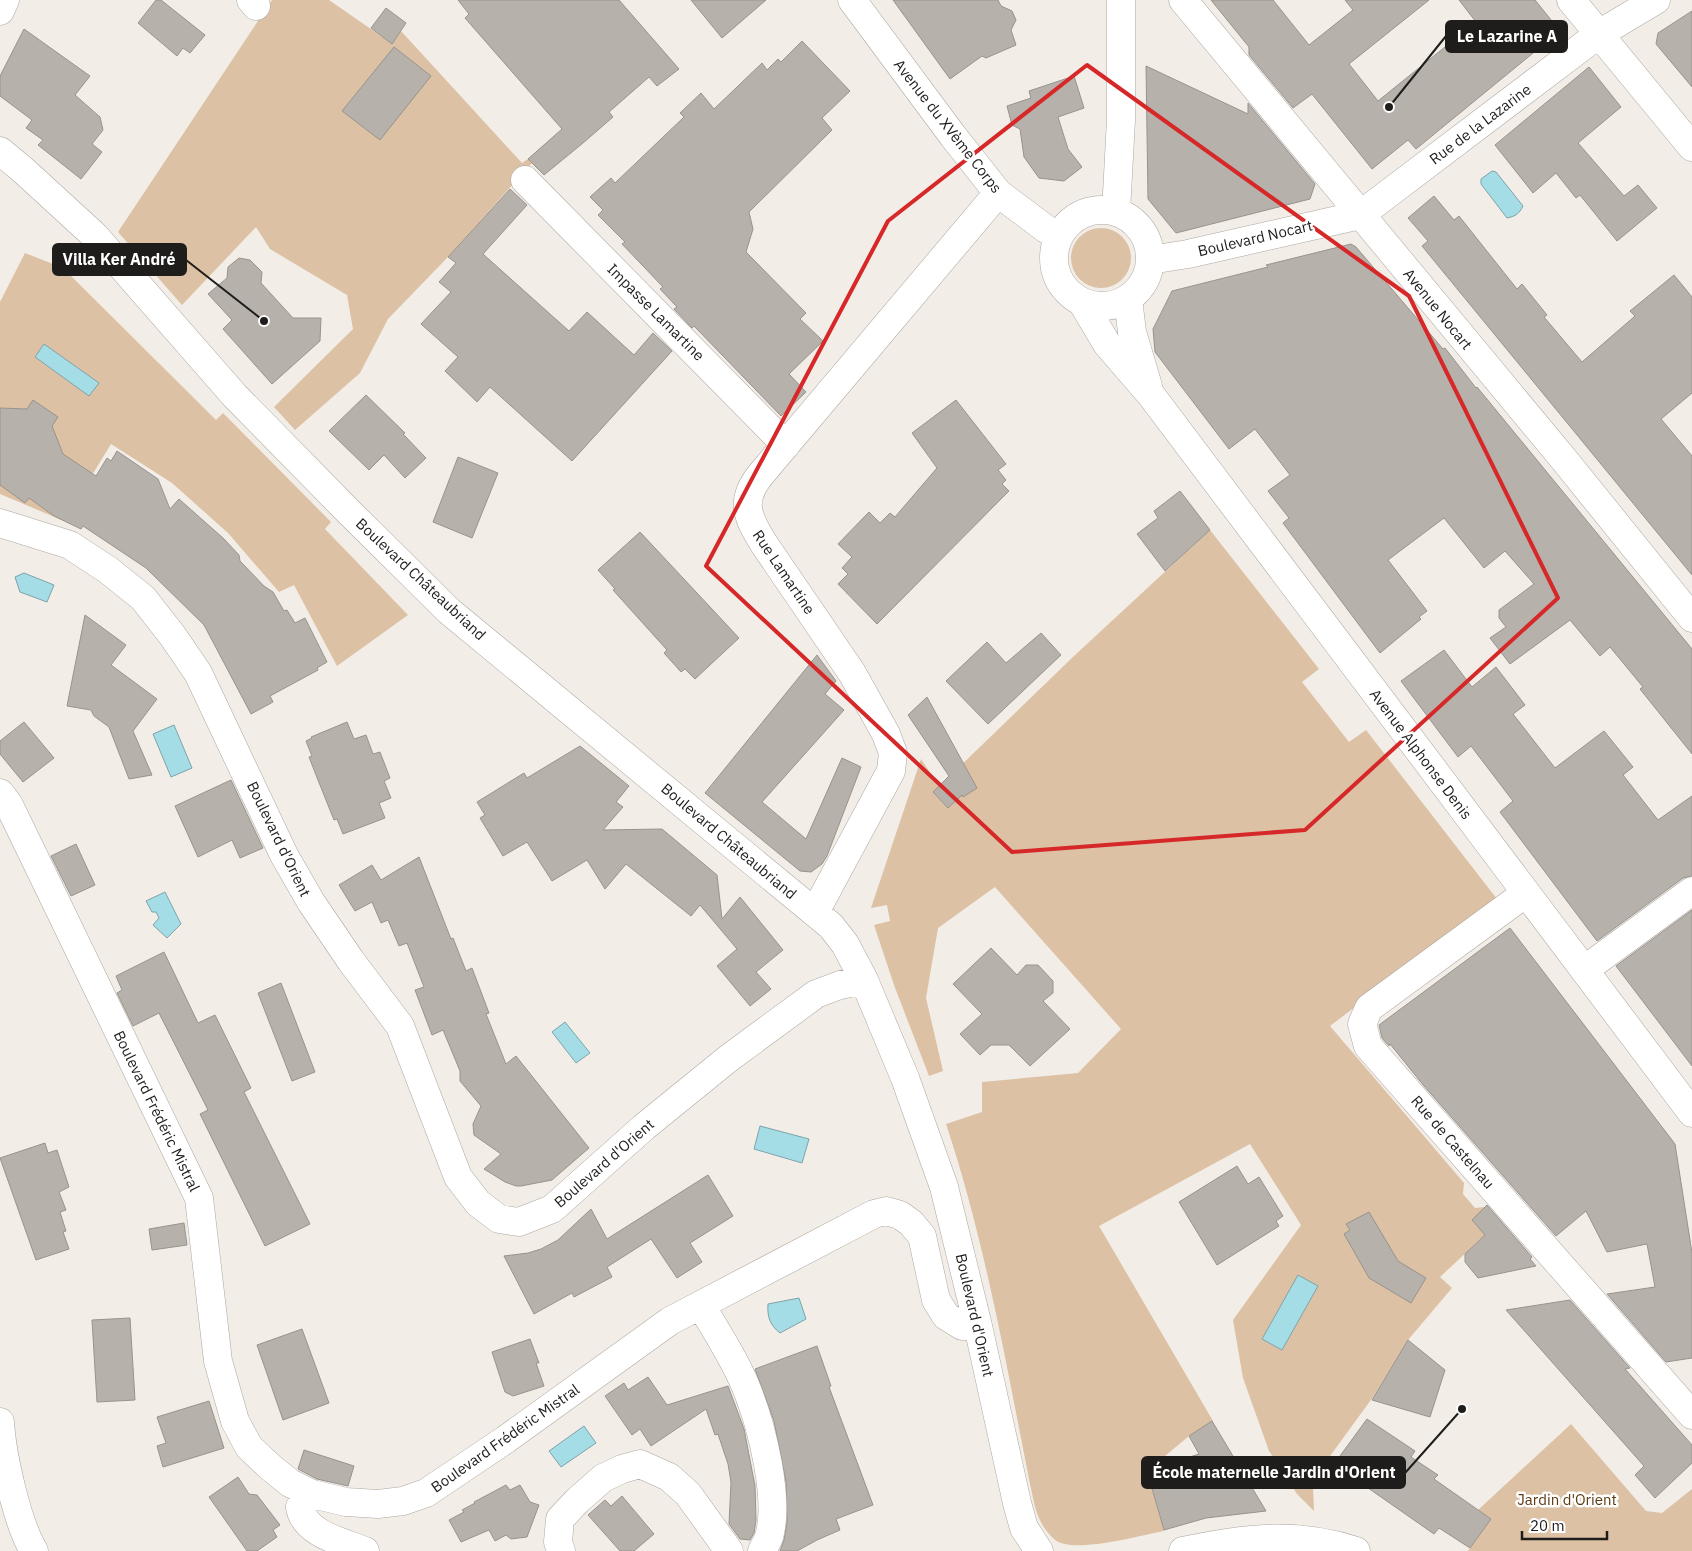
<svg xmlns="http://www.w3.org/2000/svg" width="1692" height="1551" font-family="'IBM Plex Sans',sans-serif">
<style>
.green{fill:#dcc1a4}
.water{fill:#a5dde6;stroke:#7da3a9}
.building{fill:#b7b1ab;stroke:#98938d}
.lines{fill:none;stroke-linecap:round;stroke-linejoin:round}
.street-casing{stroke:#ada7a1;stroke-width:29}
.secondary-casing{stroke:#ada7a1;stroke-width:29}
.street{stroke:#fff;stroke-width:28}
.secondary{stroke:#fff;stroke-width:28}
.marked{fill:none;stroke:#d62828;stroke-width:4;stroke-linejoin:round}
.labels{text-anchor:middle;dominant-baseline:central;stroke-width:5;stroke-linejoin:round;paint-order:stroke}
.street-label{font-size:15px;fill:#1f1d1b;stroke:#fff}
.park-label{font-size:15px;fill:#5b3a12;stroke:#fff}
.leader{fill:none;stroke:#1f1d1b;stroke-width:2}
.callout-dot{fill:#1f1d1b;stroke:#fff;stroke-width:2}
.callout{fill:#1f1d1b;stroke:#1f1d1b;stroke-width:2}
.callout-label{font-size:16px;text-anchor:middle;font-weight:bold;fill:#fff}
</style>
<rect width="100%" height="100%" fill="#f3ede7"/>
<!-- green -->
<path class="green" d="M 272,0 L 329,0 L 391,43 L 401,31 L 522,163 L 528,159 L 532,163 L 448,257 L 388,319 L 360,373 L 295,430 L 274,407 L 353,329 L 347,295 L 270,249 L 256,227 L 182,305 L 118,232 Z
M1071 258a30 30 0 1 1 60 0a30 30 0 1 1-60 0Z
M 25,253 L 53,264 L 70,275 L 211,415 L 216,420 L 223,413 L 331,522 L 325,529 L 408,615 L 337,666 L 294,585 L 279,592 L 228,533 L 172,483 L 111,444 L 64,521 L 0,494 L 0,302 Z
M 1210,530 L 1319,669 L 1302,682 L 1349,742 L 1366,730 L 1497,899 L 1330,1026 L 1464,1183 L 1463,1194 L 1475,1208 L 1485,1207 L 1472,1220 L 1485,1235 L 1440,1277 L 1452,1288 L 1408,1340 L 1373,1397 L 1317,1474 L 1313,1487 L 1314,1511 L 1297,1494 L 1269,1451 L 1243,1378 L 1233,1320 L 1301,1225 L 1250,1144 L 1099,1226 L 1213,1421 L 1189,1436 L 1147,1471 L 1164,1531 C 1138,1536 1084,1551 1061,1543 C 1054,1541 1046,1531 1042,1524 C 1035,1512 1033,1497 1030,1484 C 1006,1363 985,1241 946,1124 L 982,1112 L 982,1082 L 1078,1073 L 1121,1029 L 995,887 L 938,928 L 926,998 L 943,1071 L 929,1076 L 894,985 L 874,925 L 890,921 L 887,905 L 871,908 L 921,759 L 939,786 L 933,792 L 948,808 L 969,788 L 954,772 L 1074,656 Z
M 1571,1424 L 1646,1511 L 1662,1513 L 1692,1489 L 1692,1551 L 1468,1551 L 1490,1519 L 1478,1510 Z"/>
<!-- water -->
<path class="water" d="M 1492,171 L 1496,172 L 1523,206 C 1519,214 1516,216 1507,218 L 1481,184 L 1481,179 Z
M 44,344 L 99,383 L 89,396 L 35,357 Z
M 24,573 L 54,585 L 47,602 L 20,592 L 15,577 Z
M 174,725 L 192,768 L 171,777 L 153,734 Z
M 165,892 L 181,924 L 167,938 L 153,925 L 159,918 L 156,912 L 152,912 L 146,901 Z
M 565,1022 L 590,1053 L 576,1063 L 552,1032 Z
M 760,1126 L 809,1139 L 802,1163 L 754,1149 Z
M 1298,1275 L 1318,1286 L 1282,1350 L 1262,1339 Z
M 799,1298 L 806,1319 L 780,1333 C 770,1325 767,1317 768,1304 Z
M 584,1426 L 596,1443 L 561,1467 L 549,1451 Z"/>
<!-- building -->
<path class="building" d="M 156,0 L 161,0 L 205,35 L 190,53 L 183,48 L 177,56 L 138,23 Z
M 458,0 L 619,0 L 679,69 L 657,86 L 649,77 L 609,112 L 613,117 L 583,143 L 544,175 L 528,159 L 562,129 L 465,18 L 469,14 Z
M 691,0 L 766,0 L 722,38 Z
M 893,0 L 998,0 L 1001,6 L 1012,11 L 1016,20 L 1011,30 L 1016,45 L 986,58 L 982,56 L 950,79 Z
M 1211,0 L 1273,0 L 1309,45 L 1353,10 L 1345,0 L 1429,0 L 1349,64 L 1378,101 L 1476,22 L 1459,0 L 1535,0 L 1560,31 L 1416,149 L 1408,140 L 1372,169 L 1312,94 L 1293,108 L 1249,55 L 1249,47 Z
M 386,8 L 406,23 L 392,44 L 371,28 Z
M 1692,11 L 1692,87 L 1656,44 L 1658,33 Z
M 24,29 L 90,76 L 75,95 L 100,117 L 103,130 L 92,144 L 102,152 L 81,179 L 38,145 L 43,140 L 26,128 L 32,120 L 0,96 L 0,76 Z
M 802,41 L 850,91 L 822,118 L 832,130 L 749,212 L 753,229 L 746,252 L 806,313 L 800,319 L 823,341 L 789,374 L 806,392 L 781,416 L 694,326 L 692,328 L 674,309 L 677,307 L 660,289 L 663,287 L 622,244 L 625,242 L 598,215 L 603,210 L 590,197 L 611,178 L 615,183 L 684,117 L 680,113 L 701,93 L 714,109 L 762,63 L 767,70 L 778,59 L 781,62 Z
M 394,47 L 431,76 L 380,140 L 342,111 Z
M 1146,66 L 1248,114 L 1248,103 L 1315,184 L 1310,199 L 1176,233 L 1148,199 Z
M 1589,67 L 1621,107 L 1578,143 L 1624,196 L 1638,185 L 1657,208 L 1617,241 L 1580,195 L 1576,198 L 1556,173 L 1533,193 L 1495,145 Z
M 1074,76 L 1084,108 L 1058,117 L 1068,149 L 1082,167 L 1064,181 L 1039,178 L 1024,157 L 1020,129 L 1012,125 L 1007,106 L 1031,98 L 1029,91 Z
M 510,189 L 527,205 L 483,254 L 569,331 L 587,312 L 634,355 L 653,333 L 672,351 L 572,461 L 490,387 L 477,402 L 445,371 L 458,357 L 421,324 L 451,292 L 439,282 L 456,263 L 448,257 Z
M 1434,196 L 1454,220 L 1459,216 L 1517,289 L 1522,284 L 1547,315 L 1544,317 L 1582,362 L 1635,316 L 1630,311 L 1674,275 L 1692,297 L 1692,393 L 1661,419 L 1692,456 L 1692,575 L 1422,246 L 1428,241 L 1408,218 Z
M 1351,244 L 1356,247 L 1443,349 L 1445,348 L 1476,388 L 1477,387 L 1692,649 L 1692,754 L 1640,689 L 1643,687 L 1610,647 L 1600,656 L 1570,620 L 1510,664 L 1490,638 L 1506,627 L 1499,618 L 1499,610 L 1534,584 L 1505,551 L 1484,568 L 1444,518 L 1388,560 L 1427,611 L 1419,617 L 1421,619 L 1380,653 L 1283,523 L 1289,518 L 1268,491 L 1290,475 L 1255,429 L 1229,449 L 1155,352 L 1153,329 L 1172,291 L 1268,267 L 1266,265 Z
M 239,258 L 250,260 L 262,272 L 261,283 L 293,318 L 321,318 L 320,341 L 272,384 L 223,329 L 232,320 L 208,294 L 227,278 L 228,267 Z
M 366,395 L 405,433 L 403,434 L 426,458 L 405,478 L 384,455 L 369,470 L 329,431 Z
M 33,400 L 58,417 L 52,426 L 63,454 L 96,476 L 107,458 L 111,461 L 117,451 L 158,479 L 170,509 L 179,499 L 223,538 L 239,555 L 240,561 L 264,586 L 273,592 L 284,611 L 287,610 L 295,623 L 305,618 L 327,662 L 317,668 L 318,670 L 270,696 L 273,702 L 251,714 L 204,625 L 146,568 L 83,526 L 81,529 L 54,516 L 29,498 L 25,503 L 0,485 L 0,408 L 27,409 Z
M 956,400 L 1006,464 L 998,470 L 1006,480 L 1002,484 L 1009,491 L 877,624 L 838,584 L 848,574 L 842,568 L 852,557 L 838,544 L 869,512 L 880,523 L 890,513 L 895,517 L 937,468 L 912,433 Z
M 458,457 L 498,473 L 472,538 L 433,522 Z
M 1180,491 L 1210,530 L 1165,571 L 1137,534 L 1158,518 L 1154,511 Z
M 640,532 L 739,638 L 695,679 L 685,669 L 681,672 L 664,653 L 667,650 L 613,590 L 615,589 L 598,570 Z
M 85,615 L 126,645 L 111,665 L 157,699 L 133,731 L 152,775 L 129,779 L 109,727 L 94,716 L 91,710 L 67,706 Z
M 1041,633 L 1061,655 L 988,724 L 946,681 L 987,642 L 1006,663 Z
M 1444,650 L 1472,687 L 1496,667 L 1525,705 L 1513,714 L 1555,768 L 1604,731 L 1633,767 L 1623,775 L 1658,820 L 1692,796 L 1692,876 L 1683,878 L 1597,941 L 1500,812 L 1513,801 L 1471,746 L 1458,757 L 1401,681 Z
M 817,655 L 836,681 L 825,694 L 844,710 L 762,802 L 806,839 L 842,758 L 861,767 L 827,856 L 822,864 L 811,872 L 800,871 L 705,793 Z
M 927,697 L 977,788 L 963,797 L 962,795 L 948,808 L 933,792 L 949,776 L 908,715 Z
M 24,722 L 54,758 L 23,782 L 0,754 L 0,741 Z
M 347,722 L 354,739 L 366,735 L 373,754 L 380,752 L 390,778 L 384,781 L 391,798 L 379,803 L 385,818 L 343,834 L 337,819 L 334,820 L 318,780 L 309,757 L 312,756 L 306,741 L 312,738 L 311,737 Z
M 580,746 L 629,786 L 616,802 L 623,807 L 603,830 L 662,829 L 717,875 L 722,919 L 740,897 L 783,950 L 756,972 L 771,989 L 750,1006 L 717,966 L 737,949 L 700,905 L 691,916 L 626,864 L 605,889 L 587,860 L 552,881 L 527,842 L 503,856 L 480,818 L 485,815 L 477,802 L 524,773 L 527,778 Z
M 231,780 L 263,848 L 240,858 L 232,840 L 198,857 L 175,806 Z
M 76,844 L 95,885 L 71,896 L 51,856 Z
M 419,857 L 451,939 L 453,938 L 466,971 L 472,968 L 489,1013 L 486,1014 L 506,1064 L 516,1056 L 589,1148 L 552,1180 L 521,1186 L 516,1186 L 505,1182 L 484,1169 L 501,1154 L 474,1135 L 473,1124 L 481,1106 L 460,1081 L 460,1071 L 443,1030 L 432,1035 L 415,990 L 424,987 L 407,943 L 399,946 L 388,920 L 381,923 L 372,902 L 355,911 L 339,885 L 372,865 L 381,880 Z
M 1692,910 L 1692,1066 L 1616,966 Z
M 1510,928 L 1675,1144 L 1692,1253 L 1692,1358 L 1666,1362 L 1607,1294 L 1655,1287 L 1647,1244 L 1607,1252 L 1586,1211 L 1556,1236 L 1424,1086 L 1390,1044 L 1389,1046 L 1382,1038 L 1379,1025 Z
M 991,948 L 1017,975 L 1026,965 L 1038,965 L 1053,981 L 1053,993 L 1043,1001 L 1070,1029 L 1030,1066 L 1009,1045 L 991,1045 L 980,1055 L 960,1034 L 982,1014 L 953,984 Z
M 164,952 L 198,1023 L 215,1015 L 251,1088 L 244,1092 L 310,1224 L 265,1246 L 200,1114 L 208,1110 L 159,1013 L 133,1026 L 117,993 L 122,990 L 116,976 Z
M 281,983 L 315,1072 L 292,1081 L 258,993 Z
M 45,1143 L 48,1153 L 57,1150 L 69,1187 L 59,1192 L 66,1210 L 60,1212 L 66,1231 L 63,1232 L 69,1249 L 36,1260 L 0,1158 Z
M 1237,1166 L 1248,1184 L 1259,1177 L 1283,1216 L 1276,1221 L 1279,1226 L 1217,1265 L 1179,1202 Z
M 708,1175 L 733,1216 L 690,1243 L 702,1262 L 677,1278 L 651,1239 L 607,1267 L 612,1277 L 574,1297 L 572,1293 L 534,1314 L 504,1256 L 528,1253 L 541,1249 L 558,1240 L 591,1209 L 607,1239 Z
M 1487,1205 L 1532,1257 L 1530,1259 L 1536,1266 L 1478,1278 L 1465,1262 L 1465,1254 L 1485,1235 L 1472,1220 Z
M 1369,1212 L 1398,1261 L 1426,1278 L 1411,1303 L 1369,1278 L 1344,1234 L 1350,1230 L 1346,1224 Z
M 184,1223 L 187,1245 L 152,1250 L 149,1229 Z
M 1570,1300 L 1630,1368 L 1625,1369 L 1692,1445 L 1692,1463 L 1655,1498 L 1635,1475 L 1644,1466 L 1506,1310 Z
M 130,1318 L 135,1400 L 97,1402 L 92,1320 Z
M 302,1329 L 329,1403 L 283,1420 L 257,1345 Z
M 530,1339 L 539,1363 L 536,1363 L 544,1386 L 513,1396 L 505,1392 L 492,1352 Z
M 1408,1340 L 1445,1370 L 1430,1417 L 1372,1400 Z
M 817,1346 L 831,1386 L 829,1387 L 873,1505 L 836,1519 L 840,1530 L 817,1540 L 797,1551 L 780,1551 L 784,1540 L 787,1522 L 786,1482 L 774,1421 L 755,1369 Z
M 648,1377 L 667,1405 L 728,1386 L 744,1429 L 755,1486 L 756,1520 L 754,1533 L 750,1540 L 740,1539 L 729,1524 L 731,1482 L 728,1464 L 718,1434 L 715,1435 L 706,1409 L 651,1446 L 640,1429 L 632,1435 L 605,1396 L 624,1383 L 628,1390 Z
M 209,1401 L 224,1448 L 163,1467 L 157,1446 L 166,1443 L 157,1417 Z
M 1367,1419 L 1415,1451 L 1411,1457 L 1438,1475 L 1434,1479 L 1491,1519 L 1470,1548 L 1439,1528 L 1434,1534 L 1358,1481 L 1354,1486 L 1329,1471 Z
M 1212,1421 L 1266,1511 L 1206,1518 L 1164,1530 L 1147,1471 L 1199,1454 L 1189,1436 Z
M 304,1450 L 354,1466 L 348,1486 L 317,1479 L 298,1469 Z
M 238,1477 L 249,1494 L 257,1495 L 280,1525 L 273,1530 L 277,1537 L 257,1551 L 247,1551 L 209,1497 Z
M 506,1485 L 510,1490 L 520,1485 L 530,1502 L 539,1505 L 527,1537 L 511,1539 L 506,1535 L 495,1541 L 489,1530 L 461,1542 L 449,1520 L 464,1512 L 462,1510 L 475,1503 L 474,1502 Z
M 622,1496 L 654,1534 L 634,1551 L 620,1551 L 588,1515 L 605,1500 L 611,1506 Z"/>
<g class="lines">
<!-- street casing -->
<g class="street-casing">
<path id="street" d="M 251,0 L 256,6
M 1571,0 L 1692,147
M 0,11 L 5,0
M 0,151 L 23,170 L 95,236 L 235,396 L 348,511 L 449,611 L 831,926 L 845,944 L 864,980 L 905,1078 L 944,1187 L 978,1326 L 1017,1503 L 1024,1528 L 1039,1551
M 525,180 L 786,445
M 1360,215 L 1599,34 L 1656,0
M 0,523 L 70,545 L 108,570 L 143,598 L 172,635 L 198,673 L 284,855 L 311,902 L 351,961 L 400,1026 L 458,1177 L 478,1203 L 499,1219 L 519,1222 L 552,1209 L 644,1127 L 729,1058 L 816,994 L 840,985 L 864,980
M 0,793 L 9,805 L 199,1198 L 218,1361 L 235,1421 L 249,1447 L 269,1466 L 290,1483 L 312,1494 L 346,1502 L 378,1504 L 403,1501 L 426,1493 L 505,1440 L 670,1321 L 874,1214 L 886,1211 L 900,1215 L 911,1223 L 922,1236 L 936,1300 L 946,1316 L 962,1326 L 978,1326
M 1526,893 L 1369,1008 L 1362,1024 L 1368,1046 L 1692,1415
M 815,912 L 891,771 L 893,753 L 886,734 L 852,673 L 764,544 C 747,517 739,500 762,473 L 998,193
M 1584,970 L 1692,891
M 701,1305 C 717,1333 736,1361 748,1392 C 762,1428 780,1499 769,1537 C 767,1542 764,1547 762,1551
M 0,1422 C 2,1455 17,1523 34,1551
M 312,1494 L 300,1507 C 304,1534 343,1542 365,1551
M 561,1551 L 558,1542 L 560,1519 L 577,1501 L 603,1478 L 622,1469 L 640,1464 L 669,1477 L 688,1494 L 729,1551
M 1183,1551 C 1243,1538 1296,1531 1356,1551"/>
</g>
<!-- secondary casing -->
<g class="secondary-casing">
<path id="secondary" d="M 852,0 L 953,136 L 998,193 L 1046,229 L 1059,236
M 1183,0 L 1566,462 L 1692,618
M1054 258a48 48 0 1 1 96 0a48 48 0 1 1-96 0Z
M 1116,212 L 1121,120 L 1121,0
M 1150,260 L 1188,254 L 1360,215
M 1128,299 L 1132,332 L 1148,386
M 1082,302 L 1107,344 L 1151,395 L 1692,1113"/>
</g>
<!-- street -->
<use href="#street" class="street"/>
<!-- secondary -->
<use href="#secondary" class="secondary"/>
</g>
<!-- marked area -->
<path class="marked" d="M 1087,65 L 1409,296 L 1558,598 L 1305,830 L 1012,852 L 706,566 L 888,221 Z"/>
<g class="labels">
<!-- street labels -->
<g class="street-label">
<text transform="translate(1480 124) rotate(-37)">Rue de la Lazarine</text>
<text transform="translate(948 126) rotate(52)">Avenue du XVème Corps</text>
<text transform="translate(1255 238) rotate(-13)">Boulevard Nocart</text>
<text transform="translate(1438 309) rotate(51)">Avenue Nocart</text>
<text transform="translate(656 312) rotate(45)">Impasse Lamartine</text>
<text transform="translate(784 572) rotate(56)">Rue Lamartine</text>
<text transform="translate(421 579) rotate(43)">Boulevard Châteaubriand</text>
<text transform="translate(1421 754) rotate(53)">Avenue Alphonse Denis</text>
<text transform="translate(279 839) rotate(64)">Boulevard d'Orient</text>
<text transform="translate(729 841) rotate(40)">Boulevard Châteaubriand</text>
<text transform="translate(157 1111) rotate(64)">Boulevard Frédéric Mistral</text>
<text transform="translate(1453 1142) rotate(49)">Rue de Castelnau</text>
<text transform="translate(604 1163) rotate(-41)">Boulevard d'Orient</text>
<text transform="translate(975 1315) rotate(77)">Boulevard d'Orient</text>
<text transform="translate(505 1438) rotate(-35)">Boulevard Frédéric Mistral</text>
</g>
<!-- park labels -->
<g class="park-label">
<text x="1567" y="1499">Jardin d'Orient</text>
</g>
</g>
<!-- callouts -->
<path class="leader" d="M1389 107L1446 36M264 321L186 260M1462 1409L1405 1473"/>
<g class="callout-dot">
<circle cx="1389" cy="107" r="5"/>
<circle cx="264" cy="321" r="5"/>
<circle cx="1462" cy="1409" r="5"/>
</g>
<g class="callout">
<rect x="1446" y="21" width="121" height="31" rx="5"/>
<rect x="53" y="244" width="133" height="31" rx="5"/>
<rect x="1142" y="1457" width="263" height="31" rx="5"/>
</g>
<g class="callout-label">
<text x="1507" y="42">Le Lazarine A</text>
<text x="119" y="265">Villa Ker André</text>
<text x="1274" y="1478">École maternelle Jardin d'Orient</text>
</g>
<!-- scale -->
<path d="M1522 1531v8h85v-8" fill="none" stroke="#1f1d1b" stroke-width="2.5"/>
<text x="1530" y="1531" font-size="15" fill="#1f1d1b" stroke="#ffffff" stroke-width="4" paint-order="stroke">20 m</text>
</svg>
